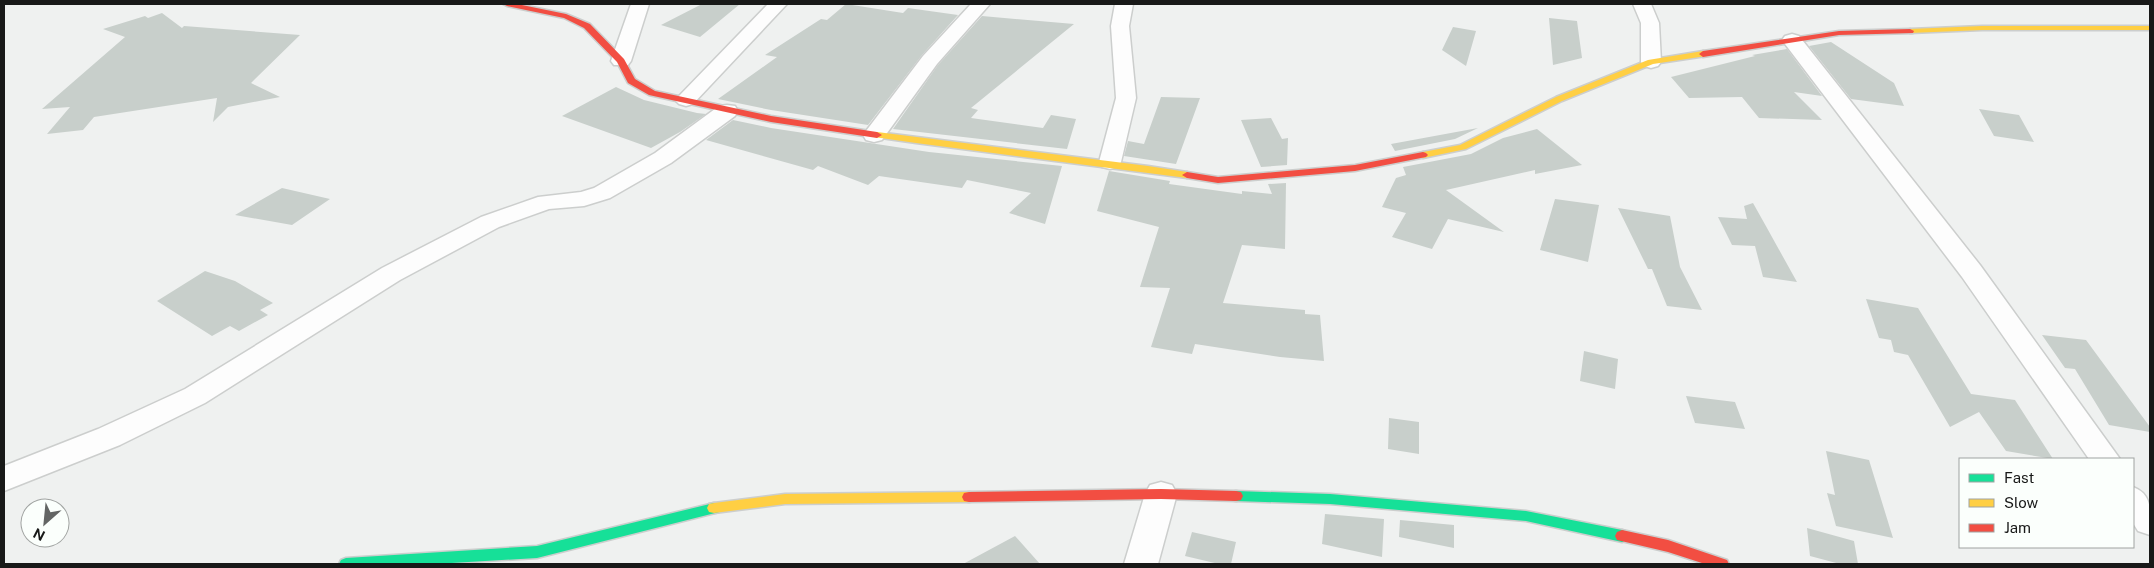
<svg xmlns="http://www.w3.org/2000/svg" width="2154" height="568" font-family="'Public Sans',sans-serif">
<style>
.building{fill:#c8cfcb}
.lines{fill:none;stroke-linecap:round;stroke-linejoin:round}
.street-casing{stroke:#cccecd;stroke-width:3}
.fast-casing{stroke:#cccecd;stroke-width:3}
.slow-casing{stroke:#cccecd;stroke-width:3}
.jam-casing{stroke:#cccecd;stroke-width:3}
.street{fill:#fdfdfd;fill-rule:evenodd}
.fast{fill:#16e098;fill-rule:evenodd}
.slow{fill:#ffcf43;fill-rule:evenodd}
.jam{fill:#f24e42;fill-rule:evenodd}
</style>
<rect width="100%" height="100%" fill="#eff1f0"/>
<!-- building -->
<path class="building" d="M 702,4 L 740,4 L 700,37 L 661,25 Z
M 846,4 L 903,13 L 908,8 L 958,15 L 922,55 L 868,125 L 771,110 L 718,99 L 777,57 L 765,55 L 821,19 L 827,20 Z
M 162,13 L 182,28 L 184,26 L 300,35 L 251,83 L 280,97 L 228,107 L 213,122 L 217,98 L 94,117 L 83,130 L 47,134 L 70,107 L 42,109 L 125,37 L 103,29 L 145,16 L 148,18 Z
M 982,16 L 1074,24 L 971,108 L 978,110 L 971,118 L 1043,128 L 1051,115 L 1076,119 L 1067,149 L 893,129 L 938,65 Z
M 1549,18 L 1577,21 L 1582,58 L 1553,65 Z
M 1453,27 L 1476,31 L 1466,66 L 1442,50 Z
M 1831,42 L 1894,83 L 1904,106 L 1851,99 L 1809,46 Z
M 1787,49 L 1822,96 L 1794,92 L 1822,120 L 1759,118 L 1742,97 L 1689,98 L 1671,77 L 1755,56 L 1752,55 Z
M 616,87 L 644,100 L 697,113 L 706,114 L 680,132 L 651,148 L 562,116 Z
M 1161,97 L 1200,98 L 1176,164 L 1124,156 L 1128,141 L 1144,144 Z
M 1979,109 L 2019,115 L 2034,142 L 1994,136 Z
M 1271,118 L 1282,139 L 1288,138 L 1287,165 L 1261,167 L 1241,120 Z
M 733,120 L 771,128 L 929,152 L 1062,166 L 1045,224 L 1009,213 L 1031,193 L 967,180 L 962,188 L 879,176 L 868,185 L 818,166 L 813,170 L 706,140 Z
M 1478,128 L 1455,139 L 1395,151 L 1391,144 Z
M 1537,129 L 1582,165 L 1535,174 L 1535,170 L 1446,190 L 1504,232 L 1448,219 L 1432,249 L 1392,237 L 1406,213 L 1382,207 L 1396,178 L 1406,175 L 1403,167 L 1471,154 L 1503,138 Z
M 1109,171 L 1170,181 L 1169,184 L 1242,194 L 1242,191 L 1272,194 L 1268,184 L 1286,183 L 1285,249 L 1242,245 L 1223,303 L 1305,310 L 1305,314 L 1320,315 L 1324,361 L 1280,357 L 1195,344 L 1192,354 L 1151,347 L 1170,288 L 1140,287 L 1159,227 L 1097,211 Z
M 282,188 L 330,199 L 292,225 L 235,215 Z
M 1555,199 L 1599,205 L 1588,262 L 1540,250 Z
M 1753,203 L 1767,228 L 1797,282 L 1763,277 L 1755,246 L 1732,245 L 1718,217 L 1747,219 L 1744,206 Z
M 1618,208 L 1670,216 L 1680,267 L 1702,310 L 1667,306 L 1652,269 L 1648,269 Z
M 205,271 L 235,281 L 273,303 L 260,310 L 268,315 L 239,331 L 230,326 L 212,336 L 157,301 Z
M 1866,299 L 1918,308 L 1971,394 L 2015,400 L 2053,459 L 2006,451 L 1979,412 L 1950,427 L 1908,355 L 1894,352 L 1891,340 L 1879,338 Z
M 2042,335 L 2086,340 L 2150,427 L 2150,432 L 2109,425 L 2075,369 L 2065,368 Z
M 1584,351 L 1618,359 L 1615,389 L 1580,381 Z
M 1686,396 L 1735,402 L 1745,429 L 1695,423 Z
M 1389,418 L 1419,422 L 1419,454 L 1388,449 Z
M 1826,451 L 1869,460 L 1893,538 L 1836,526 L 1827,493 L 1835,495 Z
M 1325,514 L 1384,519 L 1382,557 L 1322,544 Z
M 1400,520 L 1454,525 L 1454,548 L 1399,537 Z
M 1807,528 L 1854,541 L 1858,564 L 1840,564 L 1810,556 Z
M 1192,532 L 1236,542 L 1231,564 L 1219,564 L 1185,556 Z
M 1015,536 L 1040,564 L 963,564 Z"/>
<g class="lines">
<!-- street casing -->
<g class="street-casing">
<path id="street" d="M 631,4 L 649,4 L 631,61 L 628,65 L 614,65 L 611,61 Z
M 768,4 L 787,4 L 693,104 L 686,106 L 679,104 L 675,100 L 679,96 Z
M 971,4 L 990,4 L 937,64 L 882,140 L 874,142 L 866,140 L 863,135 L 923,56 Z
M 1115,4 L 1133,4 L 1129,26 L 1136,98 L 1121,162 L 1118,167 L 1110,169 L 1102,167 L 1099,162 L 1116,98 L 1111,26 Z
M 1633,4 L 1651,4 L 1659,23 L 1661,62 L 1658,66 L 1651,68 L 1644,66 L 1641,62 L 1641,23 Z
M 1792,34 L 1799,36 L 1980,265 L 2120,459 L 2089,459 L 1962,277 L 1782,40 L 1785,36 Z
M 727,105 L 735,106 L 738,111 L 735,116 L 671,163 L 610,198 L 584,206 L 549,209 L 499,227 L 400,280 L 205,403 L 120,445 L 4,491 L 4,466 L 98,429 L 185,389 L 382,268 L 481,217 L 538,197 L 581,192 L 594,188 L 655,153 L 719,106 Z
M 1161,482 L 1172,485 L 1177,494 L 1158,564 L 1124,564 L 1145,494 L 1150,485 Z
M 2133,487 C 2154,495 2150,513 2150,535 L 2138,531 L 2133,523 Z"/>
</g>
<!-- fast casing -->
<g class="fast-casing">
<path id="fast" d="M 1236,491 L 1330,494 L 1526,511 L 1622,530 L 1627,532 L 1629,536 L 1627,540 L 1622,542 L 1526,521 L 1330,504 L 1236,501 L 1231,500 L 1229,496 L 1231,492 Z
M 714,503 L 719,504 L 721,508 L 719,512 L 537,558 L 435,564 L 339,564 L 341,560 L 346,558 L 537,546 Z"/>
</g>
<!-- slow casing -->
<g class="slow-casing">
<path id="slow" d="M 1982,26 L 2150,26 L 2150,30 L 1982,30 L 1910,33 L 1906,31 L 1910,29 Z
M 1703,51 L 1706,52 L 1706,56 L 1653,64 L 1562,101 L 1466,149 L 1423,158 L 1418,155 L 1423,152 L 1460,145 L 1556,97 L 1648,60 Z
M 877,132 L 1148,166 L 1187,172 L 1192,175 L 1187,178 L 916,143 L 874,137 L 874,133 Z
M 969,492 L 974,493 L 976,497 L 974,501 L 969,502 L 785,504 L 714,513 L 709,512 L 707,508 L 709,504 L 714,503 L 785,494 Z"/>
</g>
<!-- jam casing -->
<g class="jam-casing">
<path id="jam" d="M 503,4 L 517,4 L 566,14 L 590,24 L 624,59 L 635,79 L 655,91 L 771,116 L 877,132 L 882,135 L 877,138 L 771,122 L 649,95 L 628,83 L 617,62 L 584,28 L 564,18 L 507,6 Z
M 1910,29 L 1914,31 L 1913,33 L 1839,35 L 1703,57 L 1699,54 L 1703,51 L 1839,31 Z
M 1423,152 L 1426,153 L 1428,155 L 1426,157 L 1355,171 L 1218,183 L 1187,178 L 1182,175 L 1187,172 L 1218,177 L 1355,165 Z
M 1161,489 L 1236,491 L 1241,492 L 1243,496 L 1241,500 L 1236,501 L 1161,499 L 969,502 L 964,501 L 962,497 L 964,493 L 969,492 Z
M 1622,530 L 1668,540 L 1727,560 L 1729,564 L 1705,564 L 1668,552 L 1617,540 L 1615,536 L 1617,532 Z"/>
</g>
<!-- street -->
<use href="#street" class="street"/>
<!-- fast -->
<use href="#fast" class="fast"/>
<!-- slow -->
<use href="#slow" class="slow"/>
<!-- jam -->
<use href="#jam" class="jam"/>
</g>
<!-- border -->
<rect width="2154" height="568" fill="none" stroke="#181918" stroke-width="10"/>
<!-- legend -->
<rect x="1959" y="458" width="175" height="90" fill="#fbfffc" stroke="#a0a3a1"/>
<rect x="1969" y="474" width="25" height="8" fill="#16e098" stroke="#a0a3a1"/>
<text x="2004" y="483" font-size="15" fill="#181918">Fast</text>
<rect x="1969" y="499" width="25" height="8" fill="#ffcf43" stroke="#a0a3a1"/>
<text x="2004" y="508" font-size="15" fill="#181918">Slow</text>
<rect x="1969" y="524" width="25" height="8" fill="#f24e42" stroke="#a0a3a1"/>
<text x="2004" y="533" font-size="15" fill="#181918">Jam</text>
<!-- north arrow -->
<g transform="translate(45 523) rotate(207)"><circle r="24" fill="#fbfffc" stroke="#a0a3a1"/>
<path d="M0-4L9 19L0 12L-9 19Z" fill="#636564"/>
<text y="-8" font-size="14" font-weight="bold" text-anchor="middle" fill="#181918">N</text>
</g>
</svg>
